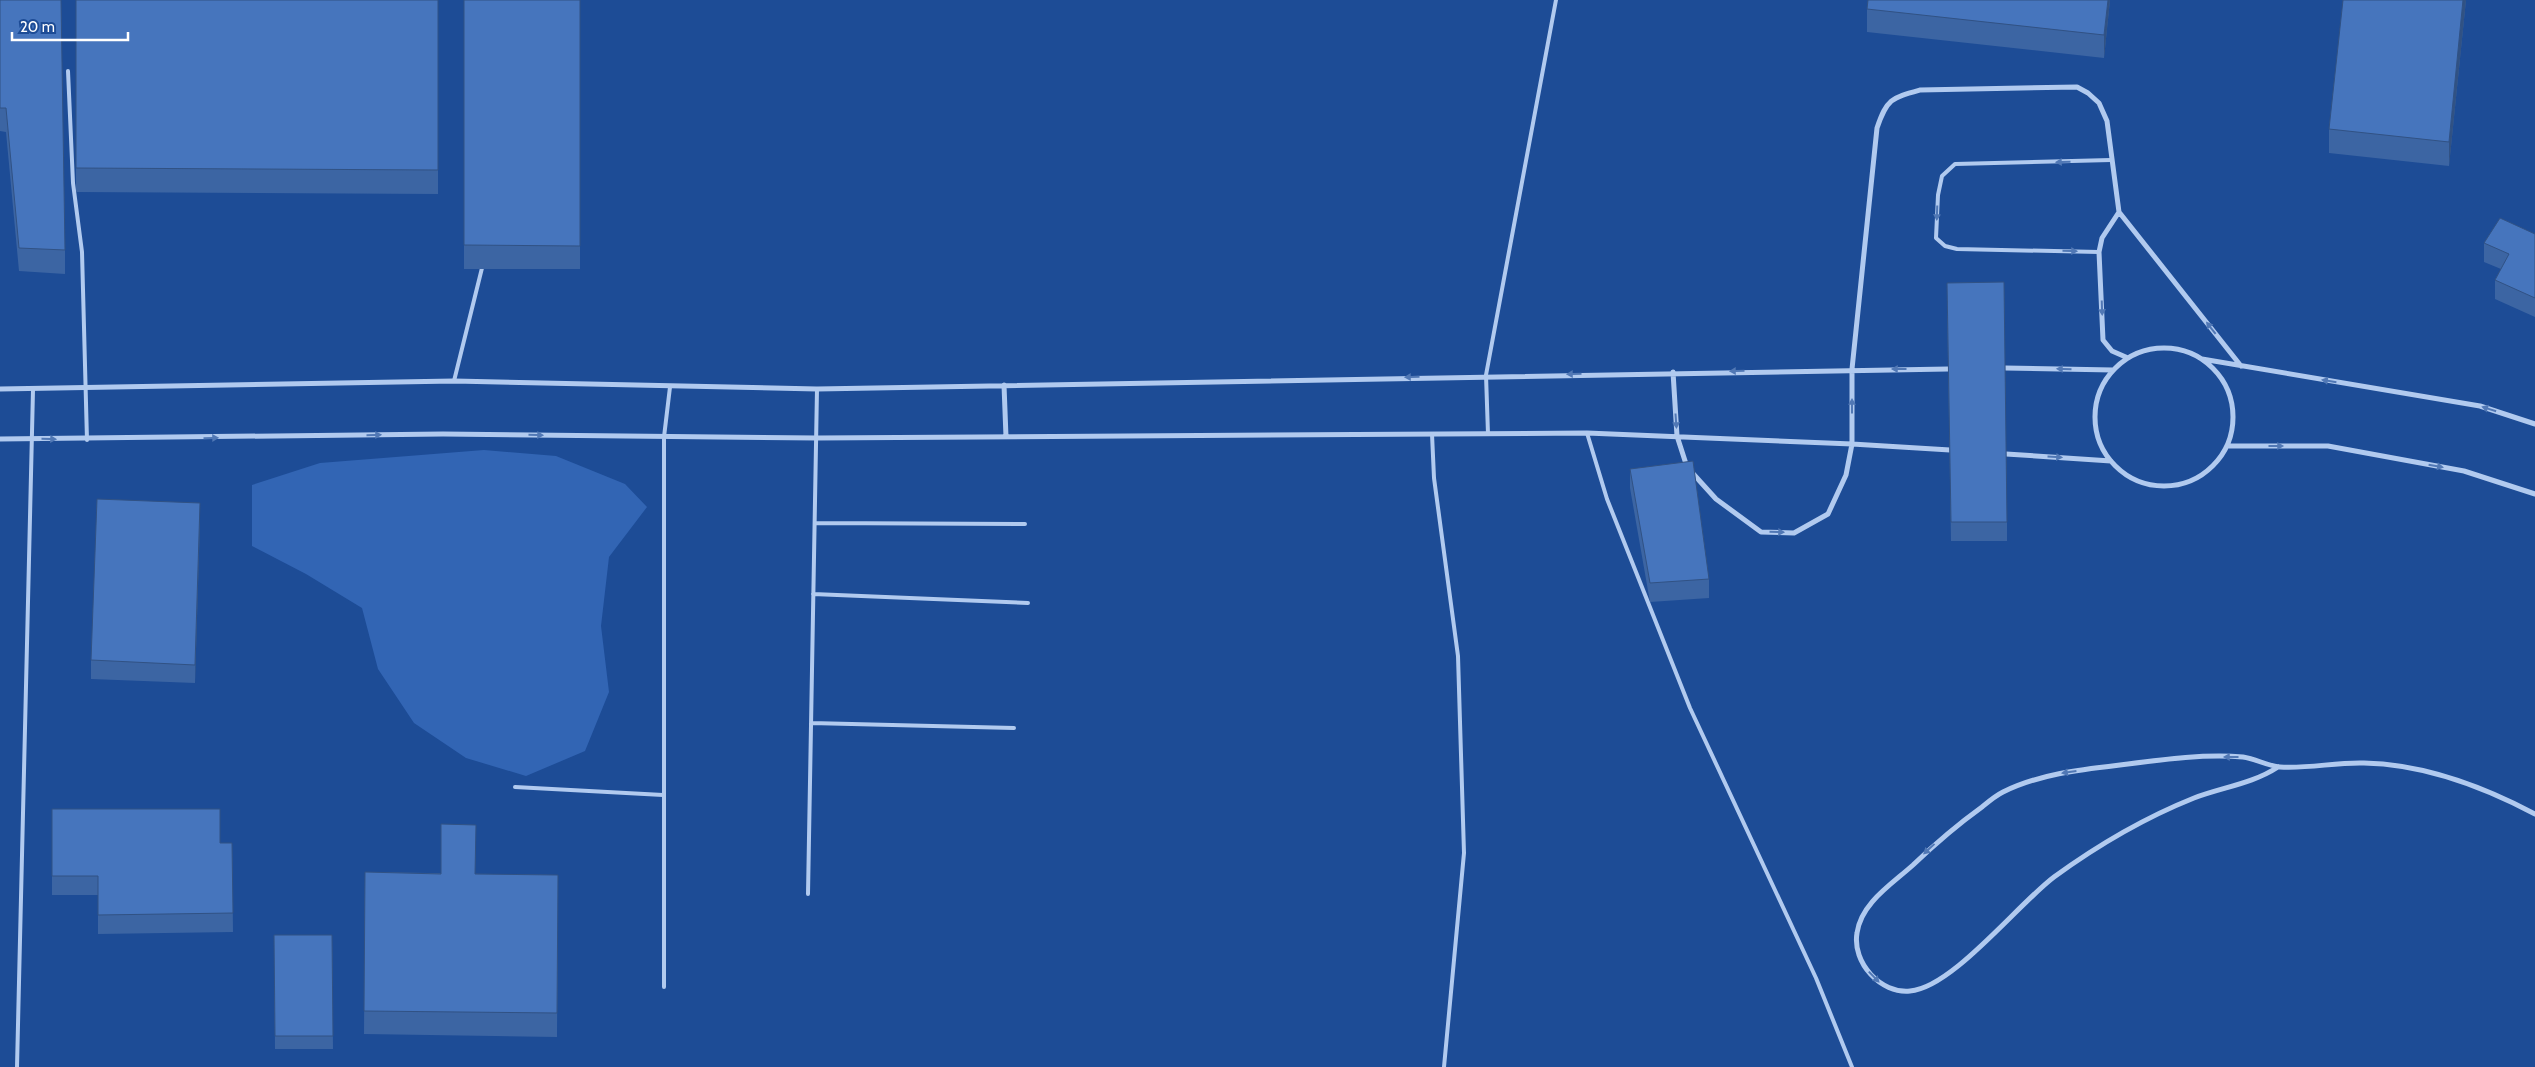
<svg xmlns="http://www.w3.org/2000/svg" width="2535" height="1067" font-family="Cabin,sans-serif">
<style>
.green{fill:#3265b4}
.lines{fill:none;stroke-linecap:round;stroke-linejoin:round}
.lane{stroke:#b1caef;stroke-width:4}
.street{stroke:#b1caef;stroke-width:5}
.wall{fill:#3c65a3}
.shaded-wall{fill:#315284}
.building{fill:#4675bd;stroke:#315284}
.oneway{fill:#5178b5}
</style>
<rect width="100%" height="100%" fill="#1d4c96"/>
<!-- green -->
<path class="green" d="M 484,450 L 556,456 L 625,484 L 647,507 L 609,557 L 601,626 L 609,692 L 585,751 L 526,776 L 466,758 L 414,723 L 378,669 L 362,608 L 306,574 L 252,546 L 252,485 L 320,463 Z"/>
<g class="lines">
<!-- lane -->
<path class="lane" d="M 68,71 L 73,183 L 82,252 L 87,440
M 2099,252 L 1957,249 L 1945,246 L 1936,238 L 1938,195 L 1942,176 L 1955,164 L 2111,160
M 454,381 L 482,268
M 1587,433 L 1607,499 L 1690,708 L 1816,978 L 1852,1067
M 1432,434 L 1434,478 L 1458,656 L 1464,853 L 1444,1067
M 1488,434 L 1486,375 L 1556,0
M 815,523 L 1025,524
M 813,594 L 1028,603
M 811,723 L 1014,728
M 515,787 L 663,795
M 808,894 L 817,389
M 664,987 L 664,437 L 670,387
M 17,1067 L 33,390"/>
<!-- street -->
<path class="street" d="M 2119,212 L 2102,238 L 2099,252 L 2103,340 L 2112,351 L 2128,358
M2095 417a69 69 0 1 1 138 0a69 69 0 1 1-138 0Z
M 2202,359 L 2480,406 L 2535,424
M 2005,368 L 2113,370
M 1673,372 L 1677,436 L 1687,467 L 1716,499 L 1761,532 L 1794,533 L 1828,514 L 1846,475 L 1852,444 L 1852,369 L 1877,128 C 1887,99 1891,98 1920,90 L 2077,87 L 2088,93 L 2099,103 L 2107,121 L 2119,212 L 2241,366
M 1004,385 L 1006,437
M 0,389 L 454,381 L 817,389 L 1948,369
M 0,439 L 443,434 L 817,438 L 1587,433 L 1852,444 L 1950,450
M 2227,446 L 2328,446 L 2464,471 L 2535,494
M 2006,454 L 2111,461
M 2278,767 C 2252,784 2223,787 2194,798 C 2144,818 2098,845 2054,877 C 2018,904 1952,988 1910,991 C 1881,994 1852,963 1857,933 C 1861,903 1892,884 1913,865 C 1935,844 1957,825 1982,807 C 1988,802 1995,796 2003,792 C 2041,773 2086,769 2128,764 C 2166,759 2205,754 2243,757 C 2256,759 2268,766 2280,767 C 2308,769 2336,762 2364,763 C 2424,764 2482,786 2535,814"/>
</g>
<!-- wall -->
<path class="wall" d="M 0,0 L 65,250 L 65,274 L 19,271 L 6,132 L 0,131 Z
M 76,0 L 438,0 L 438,194 L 76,192 Z
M 464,0 L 580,0 L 580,269 L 464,269 Z
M 2110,0 L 2104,58 L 1867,32 L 1867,9 Z
M 2466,0 L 2449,166 L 2329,153 L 2329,129 Z
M 2535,234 L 2535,317 L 2495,299 L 2495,280 L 2501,269 L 2484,262 L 2484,243 Z
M 1947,302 L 2007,522 L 2007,541 L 1951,541 Z
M 1630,469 L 1709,579 L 1709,598 L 1650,602 L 1630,488 Z
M 200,522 L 195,683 L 91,679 L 91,660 Z
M 52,809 L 220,843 L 232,843 L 233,932 L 98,934 L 98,895 L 52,895 Z
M 365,872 L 558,875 L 557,1037 L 364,1034 Z
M 274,935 L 332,935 L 333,1049 L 275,1049 Z"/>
<!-- shaded-wall -->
<path class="shaded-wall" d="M 2108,0 L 2110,0 L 2104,58 L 2104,35 Z
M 2463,0 L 2466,0 L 2449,166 L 2449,142 Z
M 200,503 L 200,522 L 195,683 L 195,665 Z"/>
<!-- building -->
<path class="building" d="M 0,0 L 61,0 L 65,250 L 19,248 L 6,108 L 0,108 Z
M 76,0 L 438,0 L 438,170 L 76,168 Z
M 464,0 L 580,0 L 580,246 L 464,245 Z
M 1868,0 L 2108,0 L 2104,35 L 1867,9 Z
M 2343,0 L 2463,0 L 2449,142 L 2329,129 Z
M 2500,218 L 2535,234 L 2535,298 L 2495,280 L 2509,254 L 2484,243 Z
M 2004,282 L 2007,522 L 1951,522 L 1947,283 Z
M 1693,461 L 1709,579 L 1650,583 L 1630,469 Z
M 97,499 L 200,503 L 195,665 L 91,660 Z
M 52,809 L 220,809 L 220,843 L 232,843 L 233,913 L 98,915 L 98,876 L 52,876 Z
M 441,824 L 476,825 L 475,874 L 558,875 L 557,1013 L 364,1011 L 365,872 L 441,874 Z
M 274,935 L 332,935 L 333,1036 L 275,1036 Z"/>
<!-- one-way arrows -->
<defs><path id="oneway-solid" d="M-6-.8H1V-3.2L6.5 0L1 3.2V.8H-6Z" transform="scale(1.25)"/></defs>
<g class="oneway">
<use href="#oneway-solid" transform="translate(2063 162) rotate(178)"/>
<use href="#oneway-solid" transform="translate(1937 213) rotate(92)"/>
<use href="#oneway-solid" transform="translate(2070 251) rotate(1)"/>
<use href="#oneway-solid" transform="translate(2102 308) rotate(88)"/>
<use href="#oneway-solid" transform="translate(2211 328) rotate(-128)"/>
<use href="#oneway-solid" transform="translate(1899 369) rotate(180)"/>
<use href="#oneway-solid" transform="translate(2064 369) rotate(-179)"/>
<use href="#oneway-solid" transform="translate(1737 371) rotate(179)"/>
<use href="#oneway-solid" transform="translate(1574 374) rotate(179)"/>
<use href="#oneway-solid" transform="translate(1412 377) rotate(179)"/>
<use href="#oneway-solid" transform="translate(2329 381) rotate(-171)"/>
<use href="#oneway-solid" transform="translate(1852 406) rotate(-90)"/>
<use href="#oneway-solid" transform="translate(2489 409) rotate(-162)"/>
<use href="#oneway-solid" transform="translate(1676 421) rotate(86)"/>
<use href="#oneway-solid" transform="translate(374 435) rotate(-1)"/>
<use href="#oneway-solid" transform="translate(536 435) rotate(1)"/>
<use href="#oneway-solid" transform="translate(211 438) rotate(-1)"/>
<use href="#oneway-solid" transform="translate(49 439) rotate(1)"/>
<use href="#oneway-solid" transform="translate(2276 446)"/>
<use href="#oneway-solid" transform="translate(2055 457) rotate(4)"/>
<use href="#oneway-solid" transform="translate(2436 466) rotate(10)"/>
<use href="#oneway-solid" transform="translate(1777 532) rotate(2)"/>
<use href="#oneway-solid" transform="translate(2231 757) rotate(-180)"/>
<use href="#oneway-solid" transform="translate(2069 772) rotate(172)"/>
<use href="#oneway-solid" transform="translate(1929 849) rotate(137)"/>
<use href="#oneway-solid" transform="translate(1874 977) rotate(46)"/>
</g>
<!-- scale -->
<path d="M12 32v8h116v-8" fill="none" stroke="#ffffff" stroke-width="2.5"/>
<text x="20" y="32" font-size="15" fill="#ffffff" stroke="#1d4c96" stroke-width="4" paint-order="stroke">20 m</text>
</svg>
